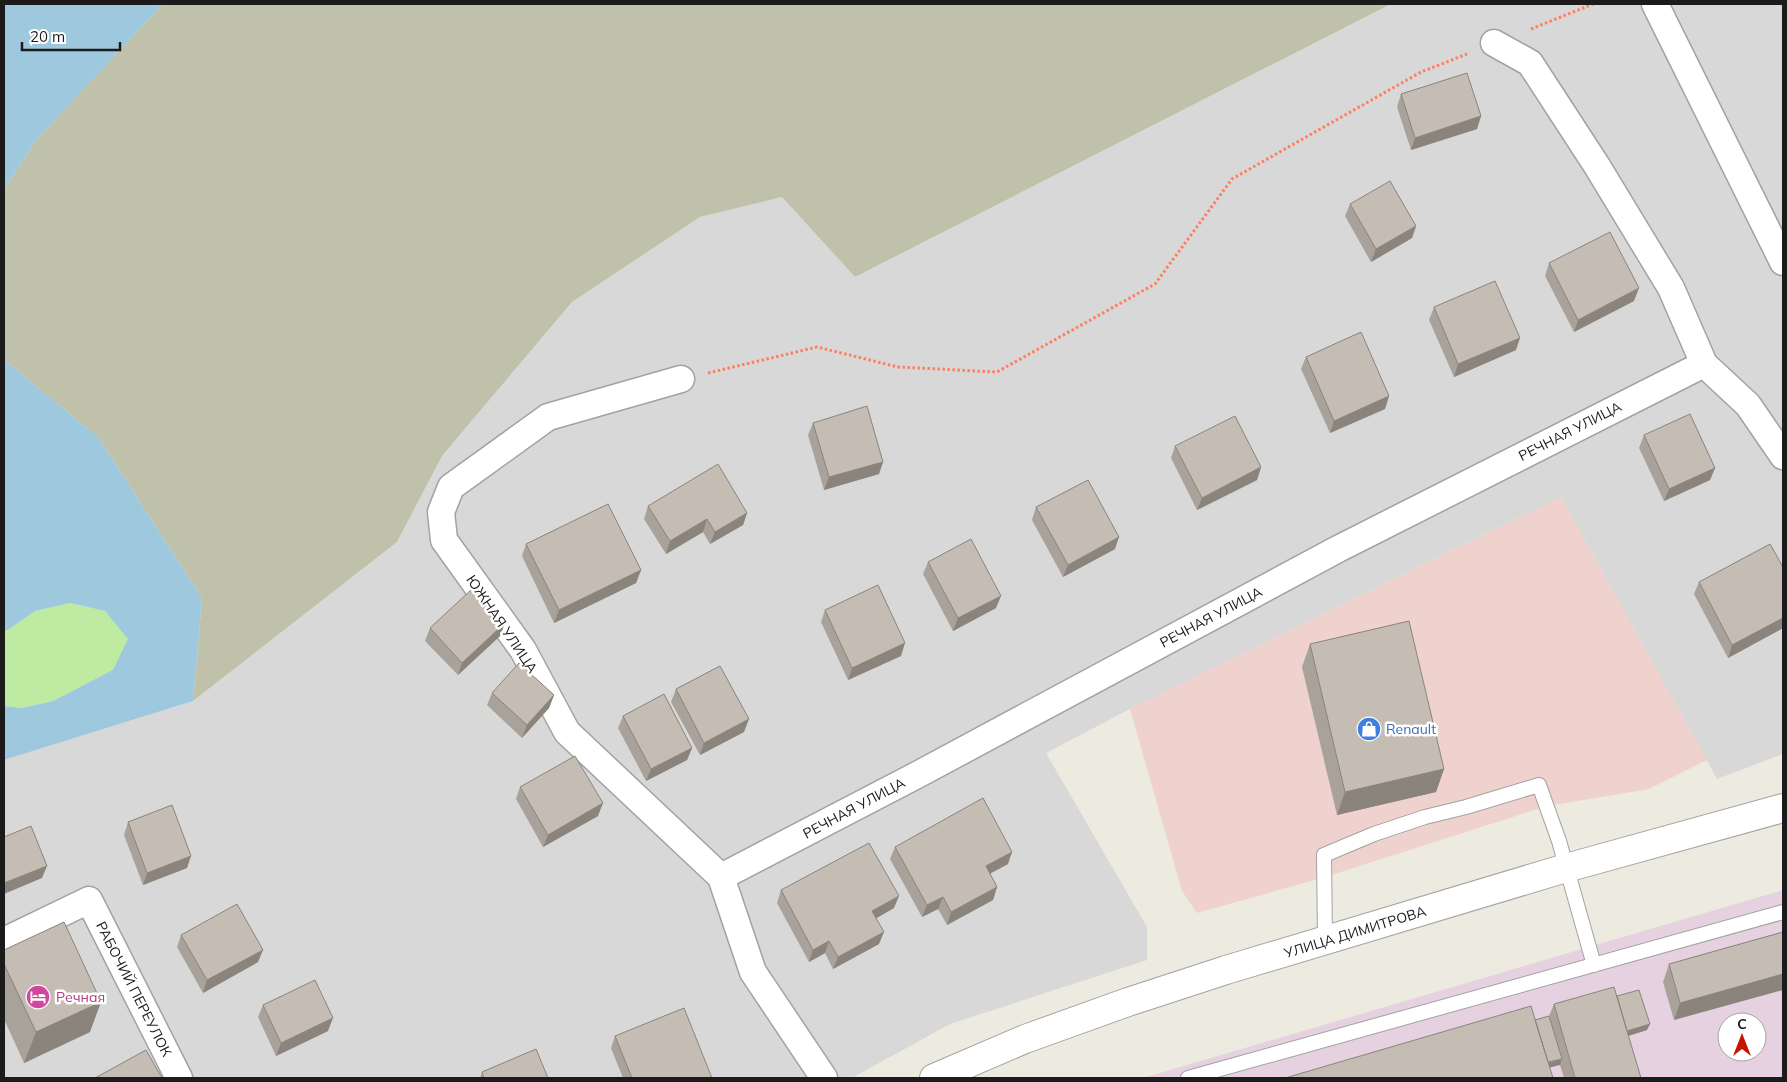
<svg xmlns="http://www.w3.org/2000/svg" width="1787" height="1082" font-family="Mulish,sans-serif">
<style>
.residential{fill:#d9d8d8}
.commercial{fill:#efd2cd}
.industrial{fill:#e6d1e0;fill-rule:evenodd}
.construction{fill:#bfc1ab}
.grass{fill:#bfeaa2}
.water{fill:#9ec8dd}
.lines{fill:none;stroke-linecap:round;stroke-linejoin:round}
.service-casing{stroke:#a2a2a2;stroke-width:16}
.minor-casing{stroke:#a2a2a2;stroke-width:29}
.tertiary-casing{stroke:#a2a2a2;stroke-width:30}
.path{stroke:#fe7f5f;stroke-width:3;stroke-dasharray:2.5 2.5;stroke-linecap:butt}
.service{stroke:#fff;stroke-width:14}
.minor{stroke:#fff;stroke-width:26}
.tertiary{stroke:#fff;stroke-width:28}
.wall{fill:#a9a29a}
.shaded-wall{fill:#8a847d}
.building{fill:#c5bcb3;stroke:#8a847d}
.labels{text-anchor:middle;dominant-baseline:central;stroke-width:5;stroke-linejoin:round;paint-order:stroke}
.street-label{font-size:14px;fill:#1b1b1b;stroke:#fff}
.shop-label{font-size:14px;fill:#366cbe;stroke:#fff;text-anchor:start}
.hotel-label{font-size:14px;fill:#b23c85;stroke:#fff;text-anchor:start}
</style>
<rect width="100%" height="100%" fill="#edeadf"/>
<!-- residential -->
<path class="residential" d="M 1391,4 L 1783,4 L 1783,754 L 1717,779 L 1561,497 L 1130,709 L 1046,753 L 1147,927 L 1147,960 L 950,1024 L 852,1078 L 4,1078 L 4,760 L 193,701 L 397,542 L 442,456 L 572,302 L 700,217 L 782,197 L 855,277 Z"/>
<!-- commercial -->
<path class="commercial" d="M 1561,497 L 1707,760 L 1649,789 L 1547,806 L 1325,877 L 1197,913 L 1182,891 L 1130,709 Z"/>
<!-- industrial -->
<path class="industrial" d="M 1783,890 L 1783,1078 L 1143,1078 ZM 1727,1022 L 1757,1022 L 1757,1052 L 1727,1052 Z"/>
<!-- construction -->
<path class="construction" d="M 163,4 L 1391,4 L 855,277 L 782,197 L 700,217 L 572,302 L 442,456 L 397,542 L 193,701 L 202,598 L 98,437 L 4,360 L 4,189 L 37,139 Z"/>
<!-- grass -->
<path class="grass" d="M 70,603 L 105,611 L 129,639 L 114,670 L 53,701 L 21,708 L 4,706 L 4,630 L 8,630 L 35,611 Z"/>
<!-- water -->
<path class="water" d="M 4,4 L 163,4 L 37,139 L 4,189 Z
M 4,360 L 98,437 L 202,598 L 193,701 L 4,760 L 4,706 L 22,708 L 53,701 L 113,670 L 128,639 L 105,611 L 70,603 L 35,611 L 8,630 L 4,630 Z"/>
<g class="lines">
<!-- service casing -->
<g class="service-casing">
<path id="service" d="M 1325,941 L 1324,855 L 1374,834 L 1425,817 L 1466,807 L 1539,785 L 1559,841 L 1594,965
M 1188,1078 L 1783,912"/>
</g>
<!-- minor casing -->
<g class="minor-casing">
<path id="minor" d="M 1655,4 L 1783,262
M 1494,43 L 1530,63 L 1597,166 L 1671,288 L 1704,364 L 1748,405 L 1783,456
M 681,379 L 548,417 L 451,487 L 441,512 L 444,540 L 523,650 L 567,732 L 721,877 L 753,972 L 824,1078
M 721,877 L 917,775 L 1338,549 L 1704,364
M 4,941 L 89,900 L 179,1078"/>
</g>
<!-- tertiary casing -->
<g class="tertiary-casing">
<path id="tertiary" d="M 934,1078 L 1025,1039 L 1128,1002 L 1226,970 L 1566,868 L 1783,808"/>
</g>
<!-- path -->
<path class="path" d="M 1531,29 L 1593,4
M 708,373 L 817,347 L 898,367 L 997,372 L 1155,284 L 1232,179 L 1421,72 L 1467,54"/>
<!-- service -->
<use href="#service" class="service"/>
<!-- minor -->
<use href="#minor" class="minor"/>
<!-- tertiary -->
<use href="#tertiary" class="tertiary"/>
</g>
<!-- wall -->
<path class="wall" d="M 1401,94 L 1481,116 L 1477,129 L 1411,150 L 1397,107 Z
M 1350,204 L 1416,226 L 1412,238 L 1371,262 L 1345,216 Z
M 1549,263 L 1634,301 L 1574,332 L 1545,276 Z
M 1434,307 L 1516,350 L 1454,377 L 1429,320 Z
M 1306,357 L 1389,396 L 1385,409 L 1330,433 L 1301,369 Z
M 813,423 L 883,462 L 879,474 L 824,490 L 808,435 Z
M 1644,435 L 1715,468 L 1710,480 L 1664,501 L 1639,448 Z
M 1175,446 L 1261,467 L 1257,480 L 1197,510 L 1171,458 Z
M 648,506 L 747,513 L 743,525 L 710,544 L 703,532 L 666,554 L 644,519 Z
M 1036,507 L 1115,549 L 1063,577 L 1032,520 Z
M 526,544 L 641,570 L 636,583 L 554,623 L 522,556 Z
M 928,562 L 996,608 L 953,631 L 923,574 Z
M 1783,567 L 1783,628 L 1728,658 L 1694,594 L 1699,582 Z
M 825,610 L 901,656 L 848,680 L 821,622 Z
M 505,623 L 500,636 L 458,675 L 425,641 L 430,628 Z
M 1310,644 L 1444,769 L 1436,792 L 1337,815 L 1302,667 Z
M 676,689 L 744,732 L 700,755 L 671,702 Z
M 492,693 L 554,695 L 549,708 L 522,738 L 487,705 Z
M 623,716 L 692,748 L 687,760 L 646,781 L 618,728 Z
M 520,787 L 598,816 L 543,847 L 516,799 Z
M 128,822 L 187,868 L 143,885 L 124,835 Z
M 895,847 L 1008,864 L 990,874 L 997,887 L 993,900 L 947,925 L 938,909 L 922,917 L 890,859 Z
M 781,890 L 894,908 L 876,918 L 879,944 L 833,969 L 825,953 L 809,962 L 777,903 Z
M 1783,932 L 1674,1020 L 1663,982 L 1669,964 Z
M 181,935 L 258,962 L 203,993 L 177,947 Z
M 4,950 L 90,1032 L 24,1063 L 4,1019 Z
M 1617,996 L 1647,1030 L 1628,1036 L 1641,1078 L 1564,1078 L 1560,1065 L 1535,1020 L 1549,1016 L 1554,1004 Z
M 263,1005 L 328,1031 L 276,1056 L 258,1017 Z
M 615,1036 L 712,1078 L 623,1078 L 611,1048 Z
M 482,1072 L 548,1078 L 480,1078 Z"/>
<!-- shaded-wall -->
<path class="shaded-wall" d="M 1481,116 L 1477,129 L 1411,150 L 1415,138 Z
M 1416,226 L 1412,238 L 1371,262 L 1376,249 Z
M 1639,288 L 1634,301 L 1574,332 L 1578,320 Z
M 1520,338 L 1516,350 L 1454,377 L 1458,364 Z
M 1389,396 L 1385,409 L 1330,433 L 1334,421 Z
M 883,462 L 879,474 L 824,490 L 829,477 Z
M 1261,467 L 1257,480 L 1197,510 L 1202,498 Z
M 1715,468 L 1710,480 L 1664,501 L 1669,489 Z
M 747,513 L 743,525 L 710,544 L 715,532 Z
M 707,519 L 703,532 L 666,554 L 670,541 Z
M 1119,537 L 1115,549 L 1063,577 L 1068,565 Z
M 641,570 L 636,583 L 554,623 L 559,610 Z
M 1001,596 L 996,608 L 953,631 L 958,618 Z
M 1783,618 L 1783,628 L 1728,658 L 1732,645 Z
M 505,623 L 500,636 L 458,675 L 462,663 Z
M 905,643 L 901,656 L 848,680 L 852,668 Z
M 554,695 L 549,708 L 522,738 L 527,725 Z
M 749,719 L 744,732 L 700,755 L 704,743 Z
M 692,748 L 687,760 L 646,781 L 651,769 Z
M 1444,769 L 1436,792 L 1337,815 L 1345,792 Z
M 603,803 L 598,816 L 543,847 L 548,835 Z
M 1012,852 L 1008,864 L 981,878 L 986,866 Z
M 191,856 L 187,868 L 143,885 L 147,873 Z
M 47,866 L 42,878 L 4,894 L 4,883 Z
M 997,887 L 993,900 L 947,925 L 951,912 Z
M 899,896 L 894,908 L 868,923 L 872,911 Z
M 943,897 L 938,909 L 922,917 L 927,905 Z
M 884,932 L 879,944 L 833,969 L 838,957 Z
M 829,941 L 825,953 L 809,962 L 813,950 Z
M 263,950 L 258,962 L 203,993 L 207,980 Z
M 1783,974 L 1783,990 L 1674,1020 L 1680,1003 Z
M 101,1002 L 90,1032 L 24,1063 L 36,1032 Z
M 333,1018 L 328,1031 L 276,1056 L 281,1043 Z
M 1650,1024 L 1647,1030 L 1618,1039 L 1620,1033 Z
M 1562,1059 L 1560,1065 L 1536,1071 L 1538,1065 Z"/>
<!-- building -->
<path class="building" d="M 1467,73 L 1481,116 L 1415,138 L 1401,94 Z
M 1390,181 L 1416,226 L 1376,249 L 1350,204 Z
M 1610,232 L 1639,288 L 1578,320 L 1549,263 Z
M 1495,281 L 1520,338 L 1458,364 L 1434,307 Z
M 1361,332 L 1389,396 L 1334,421 L 1306,357 Z
M 867,406 L 883,462 L 829,477 L 813,423 Z
M 1690,414 L 1715,468 L 1669,489 L 1644,435 Z
M 1235,416 L 1261,467 L 1202,498 L 1175,446 Z
M 718,464 L 747,513 L 715,532 L 707,519 L 670,541 L 648,506 Z
M 1088,480 L 1119,537 L 1068,565 L 1036,507 Z
M 608,504 L 641,570 L 559,610 L 526,544 Z
M 971,539 L 1001,596 L 958,618 L 928,562 Z
M 1770,544 L 1783,567 L 1783,618 L 1732,645 L 1699,582 Z
M 878,585 L 905,643 L 852,668 L 825,610 Z
M 472,589 L 505,623 L 462,663 L 430,628 Z
M 1409,621 L 1444,769 L 1345,792 L 1310,644 Z
M 519,663 L 554,695 L 527,725 L 492,693 Z
M 720,666 L 749,719 L 704,743 L 676,689 Z
M 664,694 L 692,748 L 651,769 L 623,716 Z
M 575,756 L 603,803 L 548,835 L 520,787 Z
M 983,798 L 1012,852 L 986,866 L 997,887 L 951,912 L 943,897 L 927,905 L 895,847 Z
M 172,805 L 191,856 L 147,873 L 128,822 Z
M 31,826 L 47,866 L 4,883 L 4,837 Z
M 869,843 L 899,896 L 872,911 L 884,932 L 838,957 L 829,941 L 813,950 L 781,890 Z
M 237,904 L 263,950 L 207,980 L 181,935 Z
M 64,922 L 101,1002 L 36,1032 L 4,964 L 4,950 Z
M 1783,932 L 1783,974 L 1680,1003 L 1669,964 Z
M 315,980 L 333,1018 L 281,1043 L 263,1005 Z
M 1614,987 L 1641,1078 L 1575,1078 L 1554,1004 Z
M 1639,990 L 1650,1024 L 1627,1031 L 1617,996 Z
M 1531,1006 L 1553,1078 L 1285,1078 Z
M 684,1008 L 712,1078 L 632,1078 L 615,1036 Z
M 1549,1016 L 1562,1059 L 1548,1062 L 1535,1020 Z
M 536,1049 L 548,1078 L 484,1078 L 482,1072 Z
M 146,1050 L 162,1078 L 95,1078 Z"/>
<!-- icons -->
<defs>
<g id="shop-disc" transform="scale(1.25)"><circle r="9.5" fill="#3f7fe0" stroke="#fff"/><path d="M-5-2.5h2.3a2.7 3.5 0 0 1 5.4 0H5L5.5 6h-11ZM-1.5-2.5h3a1.5 2.3 0 0 0-3 0Z" fill="#fff"/></g>
<g id="hotel-disc" transform="scale(1.25)"><circle r="9.5" fill="#d1479c" stroke="#fff"/><path d="M-6-4.5h1.5V1H6V5H4.5V3h-9V5H-6ZM-4 0a1.8 1.8 0 1 1 3.6 0ZM.5 0V-2.5h3Q6-2.5 6 0Z" fill="#fff"/></g>
</defs>
<g fill-rule="evenodd">
<use href="#shop-disc" x="1369" y="729"/>
<use href="#hotel-disc" x="38" y="997"/>
</g>
<g class="labels">
<!-- street labels -->
<g class="street-label">
<text transform="translate(1570 431) rotate(-27)">РЕЧНАЯ УЛИЦА</text>
<text transform="translate(1211 617) rotate(-28)">РЕЧНАЯ УЛИЦА</text>
<text transform="translate(502 624) rotate(56)">ЮЖНАЯ УЛИЦА</text>
<text transform="translate(854 808) rotate(-28)">РЕЧНАЯ УЛИЦА</text>
<text transform="translate(1355 932) rotate(-17)">УЛИЦА ДИМИТРОВА</text>
<text transform="translate(134 989) rotate(63)">РАБОЧИЙ ПЕРЕУЛОК</text>
</g>
<!-- shop labels -->
<g class="shop-label">
<text x="1386" y="729">Renault</text>
</g>
<!-- hotel labels -->
<g class="hotel-label">
<text x="56" y="997">Речная</text>
</g>
</g>
<!-- border -->
<rect width="1787" height="1082" fill="none" stroke="#1b1b1b" stroke-width="10"/>
<!-- north arrow -->
<g transform="translate(1742 1037)"><circle r="24" fill="#ffffff" stroke="#a4a4a4"/>
<path d="M0-4L9 19L0 12L-9 19Z" fill="#c51400"/>
<text y="-8" font-size="14" font-weight="bold" text-anchor="middle" fill="#1b1b1b">С</text>
</g>
<!-- scale -->
<path d="M22 42v8h98v-8" fill="none" stroke="#1b1b1b" stroke-width="2.5"/>
<text x="30" y="42" font-size="15" fill="#1b1b1b" stroke="#ffffff" stroke-width="4" paint-order="stroke">20 m</text>
</svg>
